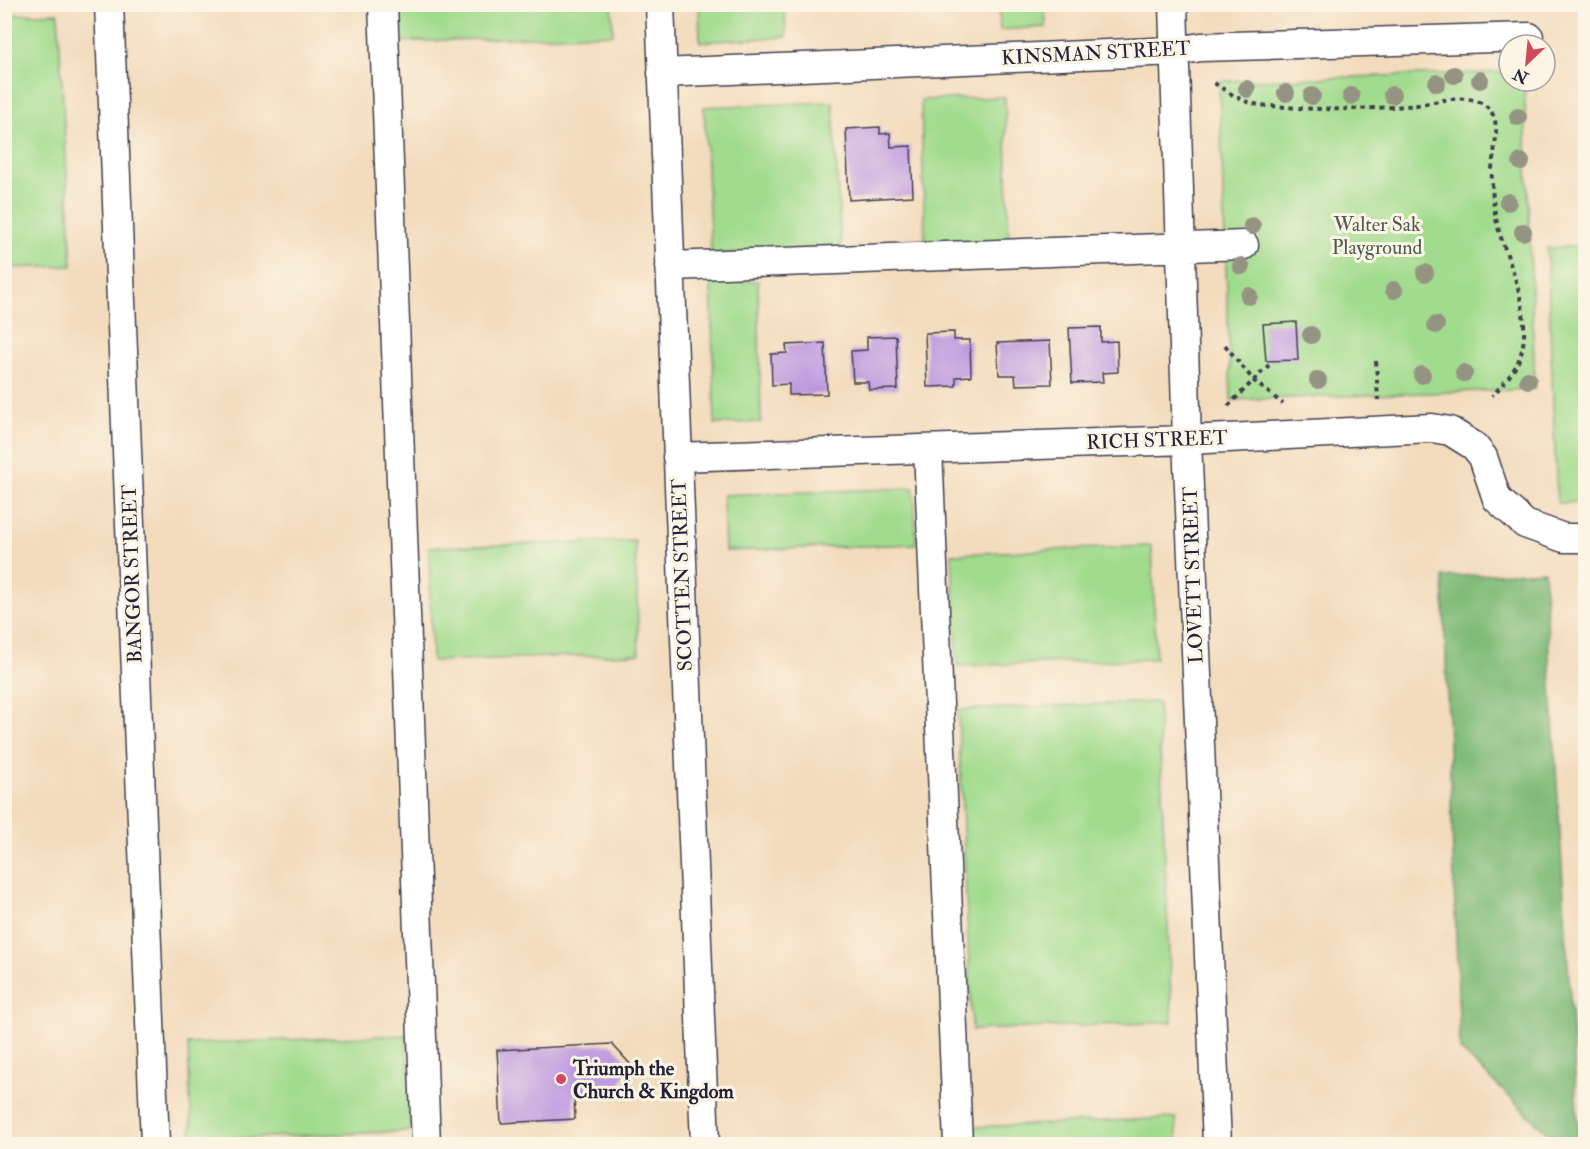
<svg xmlns="http://www.w3.org/2000/svg" width="1590" height="1149" font-family="'IM FELL Double Pica',serif">
<style>
.green{fill:#a1db8d;stroke:#627e64;stroke-width:1.5}
.forest{fill:#80bb78;stroke:#516e5a;stroke-width:1.5}
.building{fill:#bb96df}
.lines{fill:none;stroke-linecap:round;stroke-linejoin:round}
.minor-casing{stroke:#413e4e;stroke-width:31}
.path{stroke:#413e4e;stroke-width:4;stroke-dasharray:4.5 4.5;stroke-linecap:butt}
.minor{stroke:#fff;stroke-width:28}
.tree{fill:#959483}
.poi-dot{fill:#d1495b;stroke:#fcf5e5;stroke-width:2}
.labels{text-anchor:middle;dominant-baseline:central;stroke-width:6;stroke-linejoin:round;paint-order:stroke}
.street-label{font-size:20px;fill:#22223b;stroke:#fcf5e5}
.park-label{font-size:20px;fill:#485a54;stroke:#fcf5e5}
.poi-label{font-size:20px;font-weight:bold;fill:#22223b;stroke:#fcf5e5;text-anchor:start}
</style>
<rect width="100%" height="100%" fill="#fcf5e5"/>
<filter id="ink" filterUnits="userSpaceOnUse"><feTurbulence type="fractalNoise" baseFrequency=".0167" numOctaves="2"/><feDisplacementMap in="SourceGraphic" scale="12" xChannelSelector="R" yChannelSelector="G"/><feConvolveMatrix kernelMatrix="1 2 1 2 8 2 1 2 1" color-interpolation-filters="sRGB"/></filter>
<filter id="wash" filterUnits="userSpaceOnUse"><feTurbulence type="fractalNoise" baseFrequency=".008" numOctaves="4" result="noise"/><feDisplacementMap in="SourceGraphic" scale="24" xChannelSelector="R" yChannelSelector="G"/><feGaussianBlur stdDeviation="1.35" result="paint"/><feColorMatrix in="noise" values="0 0 0 0 0 0 0 0 0 0 0 0 0 0 0 0 0 1.4 0 .05"/><feComposite in="paint" operator="in"/></filter>
<g filter="url(#wash)">
<rect width="100%" height="100%" fill="#f3dcbd"/>
<!-- green -->
<path class="green" d="M 393,5 L 612,5 L 613,34 L 395,42 Z
M 699,5 L 785,5 L 786,37 L 700,42 Z
M 999,5 L 1045,5 L 1046,27 L 1000,30 Z
M 58,13 L 72,266 L 5,268 L 5,15 Z
M 1509,72 L 1509,81 L 1524,81 L 1535,389 L 1231,400 L 1219,81 Z
M 1005,97 L 1009,242 L 925,243 L 921,100 Z
M 833,102 L 841,249 L 711,254 L 704,107 Z
M 1585,246 L 1585,502 L 1557,503 L 1547,248 Z
M 758,281 L 761,422 L 715,424 L 711,283 Z
M 914,488 L 916,544 L 725,551 L 723,495 Z
M 635,541 L 639,654 L 432,661 L 429,547 Z
M 1152,546 L 1156,659 L 957,666 L 952,554 Z
M 1158,702 L 1172,1022 L 972,1030 L 958,710 Z
M 407,1035 L 411,1131 L 192,1140 L 188,1044 Z
M 1176,1118 L 1177,1144 L 975,1144 L 974,1127 Z"/>
<!-- forest -->
<path class="forest" d="M 1544,571 L 1579,1144 L 1559,1144 L 1460,1050 L 1443,577 Z"/>
<g id="blocks">
<!-- building -->
<path class="building" d="M 880,127 L 880,134 L 890,133 L 891,147 L 911,146 L 913,196 L 849,200 L 846,129 Z
M 1296,322 L 1298,360 L 1266,361 L 1263,324 Z
M 1101,327 L 1101,342 L 1117,341 L 1118,372 L 1102,373 L 1103,382 L 1072,383 L 1069,328 Z
M 954,332 L 954,340 L 970,340 L 971,376 L 956,377 L 956,386 L 927,387 L 925,333 Z
M 896,336 L 898,389 L 869,390 L 868,382 L 853,382 L 851,351 L 867,350 L 867,337 Z
M 1050,341 L 1052,384 L 1016,385 L 1015,375 L 999,375 L 997,343 Z
M 825,343 L 827,394 L 789,395 L 789,384 L 772,385 L 771,354 L 787,353 L 786,345 Z
M 612,1044 L 630,1064 L 616,1093 L 574,1095 L 575,1119 L 501,1123 L 497,1050 Z"/>
</g>
</g>
<g filter="url(#ink)">
<use href="#blocks" fill-opacity="0" stroke="#413e4e" stroke-width="1.5"/>
<g class="lines">
<!-- minor casing -->
<g class="minor-casing">
<path id="minor" d="M 109,4 L 155,1144
M 383,4 L 426,1144
M 660,4 L 705,1144
M 1173,4 L 1187,440 L 1217,1144
M 662,73 L 1176,51 L 1201,47 L 1529,37
M 670,266 L 1244,245
M 928,449 L 958,1144
M 677,457 L 1187,440 L 1432,428 L 1450,431 L 1474,446 L 1483,457 L 1497,499 L 1525,524 L 1564,538 L 1586,538"/>
</g>
<!-- path -->
<path class="path" d="M 1214,83 C 1227,91 1240,101 1254,104 C 1264,106 1276,106 1286,107 C 1329,111 1374,109 1417,105 C 1434,103 1449,97 1467,99 C 1477,100 1488,104 1493,115 C 1500,130 1493,153 1492,169 C 1491,195 1495,224 1505,249 C 1517,282 1534,329 1517,364 C 1511,376 1501,386 1492,396
M 1225,345 L 1254,381 L 1283,404
M 1376,361 L 1378,400
M 1228,406 L 1269,365"/>
<!-- minor -->
<use href="#minor" class="minor"/>
</g>
<!-- trees -->
<g class="tree">
<circle cx="1454" cy="75" r="9"/>
<circle cx="1480" cy="80" r="9"/>
<circle cx="1437" cy="83" r="9"/>
<circle cx="1247" cy="89" r="9"/>
<circle cx="1286" cy="93" r="9"/>
<circle cx="1392" cy="95" r="9"/>
<circle cx="1312" cy="96" r="9"/>
<circle cx="1351" cy="96" r="9"/>
<circle cx="1518" cy="117" r="9"/>
<circle cx="1521" cy="162" r="9"/>
<circle cx="1508" cy="202" r="9"/>
<circle cx="1252" cy="226" r="9"/>
<circle cx="1523" cy="232" r="9"/>
<circle cx="1241" cy="266" r="9"/>
<circle cx="1425" cy="273" r="9"/>
<circle cx="1394" cy="290" r="9"/>
<circle cx="1249" cy="296" r="9"/>
<circle cx="1436" cy="325" r="9"/>
<circle cx="1311" cy="335" r="9"/>
<circle cx="1464" cy="373" r="9"/>
<circle cx="1422" cy="375" r="9"/>
<circle cx="1318" cy="380" r="9"/>
<circle cx="1528" cy="380" r="9"/>
</g>
</g>
<!-- markers -->
<circle class="poi-dot" cx="561" cy="1079" r="6"/>
<g class="labels">
<!-- street labels -->
<g class="street-label">
<text transform="translate(1096 53) rotate(-3)">KINSMAN STREET</text>
<text transform="translate(1157 440) rotate(-2)">RICH STREET</text>
<text transform="translate(132 574) rotate(-92)">BANGOR STREET</text>
<text transform="translate(682 575) rotate(-92)">SCOTTEN STREET</text>
<text transform="translate(1193 575) rotate(-92)">LOVETT STREET</text>
</g>
<!-- park labels -->
<g class="park-label">
<text x="1377" y="224">Walter Sak<tspan x="1377" dy="23">Playground</tspan></text>
</g>
<!-- poi labels -->
<g class="poi-label">
<text x="573" y="1068">Triumph the<tspan x="573" dy="23">Church &amp; Kingdom</tspan></text>
</g>
</g>
<!-- margin -->
<rect width="1590" height="1149" fill="none" stroke="#fcf5e5" stroke-width="24"/>
<!-- north arrow -->
<g transform="translate(1527 63) rotate(206)"><circle r="28" fill="#fcf5e5" stroke="#a5a1a1" stroke-width="1.5"/>
<path d="M0-4.5L10 22L0 15L-10 22Z" fill="#d1495b"/>
<text y="-9" font-size="16" font-weight="bold" text-anchor="middle" fill="#22223b">N</text>
</g>
</svg>
